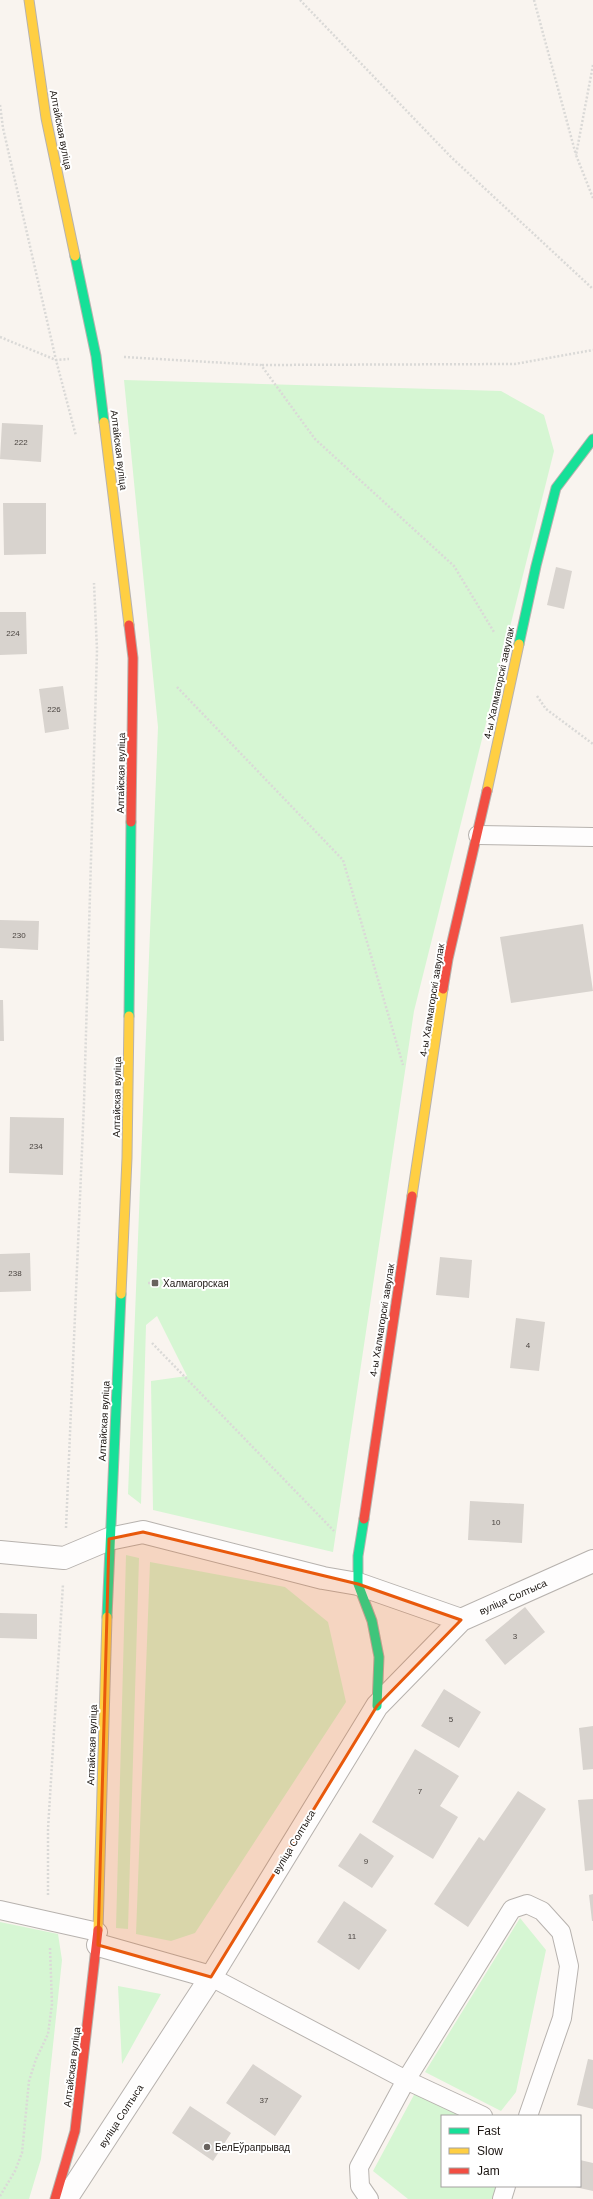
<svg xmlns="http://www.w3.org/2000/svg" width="593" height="2199" font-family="Arial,sans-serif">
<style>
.green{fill:#d6f6d3}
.building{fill:#d8d3ce}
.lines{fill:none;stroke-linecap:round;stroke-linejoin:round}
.lane-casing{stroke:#b7b2ae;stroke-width:20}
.street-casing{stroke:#b7b2ae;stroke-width:24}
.fast-casing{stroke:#b7b2ae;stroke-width:11}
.slow-casing{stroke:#b7b2ae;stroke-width:11}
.jam-casing{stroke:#b7b2ae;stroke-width:11}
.path{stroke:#dad9d7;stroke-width:2.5;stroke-dasharray:2 2;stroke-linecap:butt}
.lane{stroke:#fefdfd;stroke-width:18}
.street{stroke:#fefdfd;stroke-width:22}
.fast{stroke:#16e098;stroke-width:9}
.slow{stroke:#ffcf43;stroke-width:9}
.jam{stroke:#f24e42;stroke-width:9}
.marked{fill:#e8590c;fill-opacity:0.2;stroke:#e8590c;stroke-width:3;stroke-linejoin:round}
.poi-dot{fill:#69635f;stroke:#fff;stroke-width:1.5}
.labels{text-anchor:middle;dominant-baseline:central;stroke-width:4;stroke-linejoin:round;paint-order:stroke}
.number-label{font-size:8px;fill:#4a4440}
.street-label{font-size:10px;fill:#1b1511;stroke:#fff}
.poi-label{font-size:10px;fill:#1b1511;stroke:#fff;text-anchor:start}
</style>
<rect width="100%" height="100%" fill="#f9f4ef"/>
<!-- green -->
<path class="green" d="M 124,380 L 501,391 L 544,415 L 554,451 L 414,1011 L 333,1552 L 153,1510 L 151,1381 L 187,1376 L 157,1316 L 146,1325 L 141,1504 L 128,1494 L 158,727 Z
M 126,1555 L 139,1558 L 128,1929 L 116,1928 Z
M 150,1562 L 285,1587 L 328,1622 L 346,1702 L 195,1933 L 171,1941 L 136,1934 Z
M 520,1918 L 546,1950 L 516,2092 L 501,2111 L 425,2072 Z
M 0,1922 L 58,1934 L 62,1960 L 41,2159 L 29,2199 L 0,2199 Z
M 118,1986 L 161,1994 L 122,2064 Z
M 415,2093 L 463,2116 L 442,2116 L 442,2186 L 497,2186 L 492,2199 L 408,2199 L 373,2171 Z"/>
<!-- building -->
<path class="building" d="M 2,423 L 43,425 L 41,462 L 0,459 Z
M 3,503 L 46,503 L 46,554 L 4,555 Z
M 556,567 L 572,571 L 564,609 L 547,605 Z
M 0,612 L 26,612 L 27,654 L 0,655 Z
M 63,686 L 69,729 L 45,733 L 39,689 Z
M 0,920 L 39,921 L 38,950 L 0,948 Z
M 583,924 L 593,991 L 511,1003 L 500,937 Z
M 0,1000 L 3,1000 L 4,1041 L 0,1041 Z
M 10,1117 L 64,1118 L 63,1175 L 9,1173 Z
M 30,1253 L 31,1291 L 0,1292 L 0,1254 Z
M 440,1257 L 472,1260 L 469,1298 L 436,1295 Z
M 516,1318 L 545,1322 L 539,1371 L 510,1368 Z
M 470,1501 L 524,1504 L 522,1543 L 468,1540 Z
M 525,1607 L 545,1632 L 505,1665 L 485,1640 Z
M 0,1613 L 37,1614 L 37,1639 L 0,1638 Z
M 444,1689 L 481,1712 L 459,1748 L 421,1726 Z
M 593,1726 L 593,1769 L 583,1770 L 579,1728 Z
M 415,1749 L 459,1776 L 440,1806 L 458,1817 L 433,1859 L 372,1822 Z
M 518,1791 L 546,1809 L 468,1927 L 434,1904 L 479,1837 L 484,1841 Z
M 593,1799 L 593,1870 L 585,1871 L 578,1800 Z
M 360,1833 L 394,1856 L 372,1888 L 338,1866 Z
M 593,1894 L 593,1921 L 592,1921 L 589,1895 Z
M 344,1901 L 387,1930 L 359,1970 L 317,1942 Z
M 588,2059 L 593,2060 L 593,2109 L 577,2105 Z
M 253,2064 L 302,2096 L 275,2136 L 226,2103 Z
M 190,2106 L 231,2133 L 213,2161 L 172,2133 Z
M 580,2160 L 593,2163 L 593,2191 L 575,2187 L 580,2186 Z"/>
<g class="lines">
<!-- lane casing -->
<g class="lane-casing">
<path id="lane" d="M 478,835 L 593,837
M 0,1910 L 98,1932
M 211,1977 L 406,2080 L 483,2116
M 369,2199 L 360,2186 L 359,2167 L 406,2080 L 512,1909 L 527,1904 L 542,1911 L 561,1932 L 569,1966 L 562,2018 L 528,2116
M 502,2199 L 506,2186"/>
</g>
<!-- street casing -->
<g class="street-casing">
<path id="street" d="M 0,1552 L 64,1558 L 109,1539 L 143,1532 L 323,1578 L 358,1584 L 461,1620
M 98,1945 L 211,1977
M 66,2199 L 211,1977 L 377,1706 L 461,1620 L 593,1561"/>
</g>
<!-- fast casing -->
<g class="fast-casing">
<path id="fast" d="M 75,256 L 96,356 L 104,422
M 519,644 L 536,566 L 556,488 L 593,439
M 129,1016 L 131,822
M 364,1519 L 358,1556 L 358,1584 L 372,1621 L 379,1657 L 377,1706
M 107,1617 L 121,1294"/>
</g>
<!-- slow casing -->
<g class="slow-casing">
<path id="slow" d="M 29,0 L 46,118 L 75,256
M 104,422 L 129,625
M 487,791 L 519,644
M 412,1196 L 443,989
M 121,1294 L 127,1158 L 129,1016
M 98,1930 L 107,1617"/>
</g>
<!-- jam casing -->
<g class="jam-casing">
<path id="jam" d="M 129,625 L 133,658 L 131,822
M 443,989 L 448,959 L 487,791
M 364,1519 L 412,1196
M 55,2199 L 75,2131 L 98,1930"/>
</g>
<!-- path -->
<path class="path" d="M 300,0 L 451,157 L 593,289
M 534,0 L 576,155
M 593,65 L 576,155 L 593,198
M 0,105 L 3,128 L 56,360 L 76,436
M 0,337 L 56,360 L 69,359
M 124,357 L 261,365 L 315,439 L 454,566 L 494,632
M 262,365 L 515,364 L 593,350
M 177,687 L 343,860 L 403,1065
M 537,696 L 546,709 L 593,744
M 148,1283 L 155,1283
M 152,1343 L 334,1531
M 66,1528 L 84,1103 L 97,650 L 94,583
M 48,1895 L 48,1829 L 63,1584
M 0,2196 L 15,2171 L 22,2153 L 29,2081 L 36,2059 L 48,2034 L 52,2004 L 50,1948"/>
<!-- lane -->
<use href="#lane" class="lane"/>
<!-- street -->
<use href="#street" class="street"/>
<!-- fast -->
<use href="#fast" class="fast"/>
<!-- slow -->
<use href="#slow" class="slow"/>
<!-- jam -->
<use href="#jam" class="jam"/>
</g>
<!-- marked area -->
<path class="marked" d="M 143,1532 L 358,1584 L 461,1620 L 377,1706 L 211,1977 L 98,1945 L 109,1539 Z"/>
<!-- markers -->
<g class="poi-dot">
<rect x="151" y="1279" width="8" height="8" rx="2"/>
<circle cx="207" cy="2147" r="4"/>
</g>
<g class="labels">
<!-- number labels -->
<g class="number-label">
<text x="21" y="442">222</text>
<text x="13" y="633">224</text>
<text x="54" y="709">226</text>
<text x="19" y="935">230</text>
<text x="36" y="1146">234</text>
<text x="15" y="1273">238</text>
<text x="528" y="1345">4</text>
<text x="496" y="1522">10</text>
<text x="515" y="1636">3</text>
<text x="451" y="1719">5</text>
<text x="420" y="1791">7</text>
<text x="366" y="1861">9</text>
<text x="352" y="1936">11</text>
<text x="264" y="2100">37</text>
</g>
<!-- street labels -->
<g class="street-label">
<text transform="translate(61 130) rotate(79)">Алтайская вуліца</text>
<text transform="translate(119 450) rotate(83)">Алтайская вуліца</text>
<text transform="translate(499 683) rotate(-78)">4-ы Халмагорскі завулак</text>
<text transform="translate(121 773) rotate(-89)">Алтайская вуліца</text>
<text transform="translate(432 1000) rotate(-81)">4-ы Халмагорскі завулак</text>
<text transform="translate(117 1097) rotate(-89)">Алтайская вуліца</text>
<text transform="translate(382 1320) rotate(-81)">4-ы Халмагорскі завулак</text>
<text transform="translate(104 1421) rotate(-87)">Алтайская вуліца</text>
<text transform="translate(513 1597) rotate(-24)">вуліца Солтыса</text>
<text transform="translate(92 1745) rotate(-88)">Алтайская вуліца</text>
<text transform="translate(294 1842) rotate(-59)">вуліца Солтыса</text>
<text transform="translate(72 2067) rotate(-83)">Алтайская вуліца</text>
<text transform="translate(121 2116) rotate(-57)">вуліца Солтыса</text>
</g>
<!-- poi labels -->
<g class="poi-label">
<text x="163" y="1283">Халмагорская</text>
<text x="215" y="2147">БелЕўрапрывад</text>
</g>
</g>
<!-- legend -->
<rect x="441" y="2115" width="140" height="72" fill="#ffffff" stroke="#a4a1a0"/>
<rect x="449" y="2128" width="20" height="6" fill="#16e098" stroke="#a4a1a0"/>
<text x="477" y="2135" font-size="12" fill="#1b1511">Fast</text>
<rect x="449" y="2148" width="20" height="6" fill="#ffcf43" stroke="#a4a1a0"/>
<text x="477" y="2155" font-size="12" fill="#1b1511">Slow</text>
<rect x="449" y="2168" width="20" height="6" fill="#f24e42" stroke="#a4a1a0"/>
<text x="477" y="2175" font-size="12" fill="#1b1511">Jam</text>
</svg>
